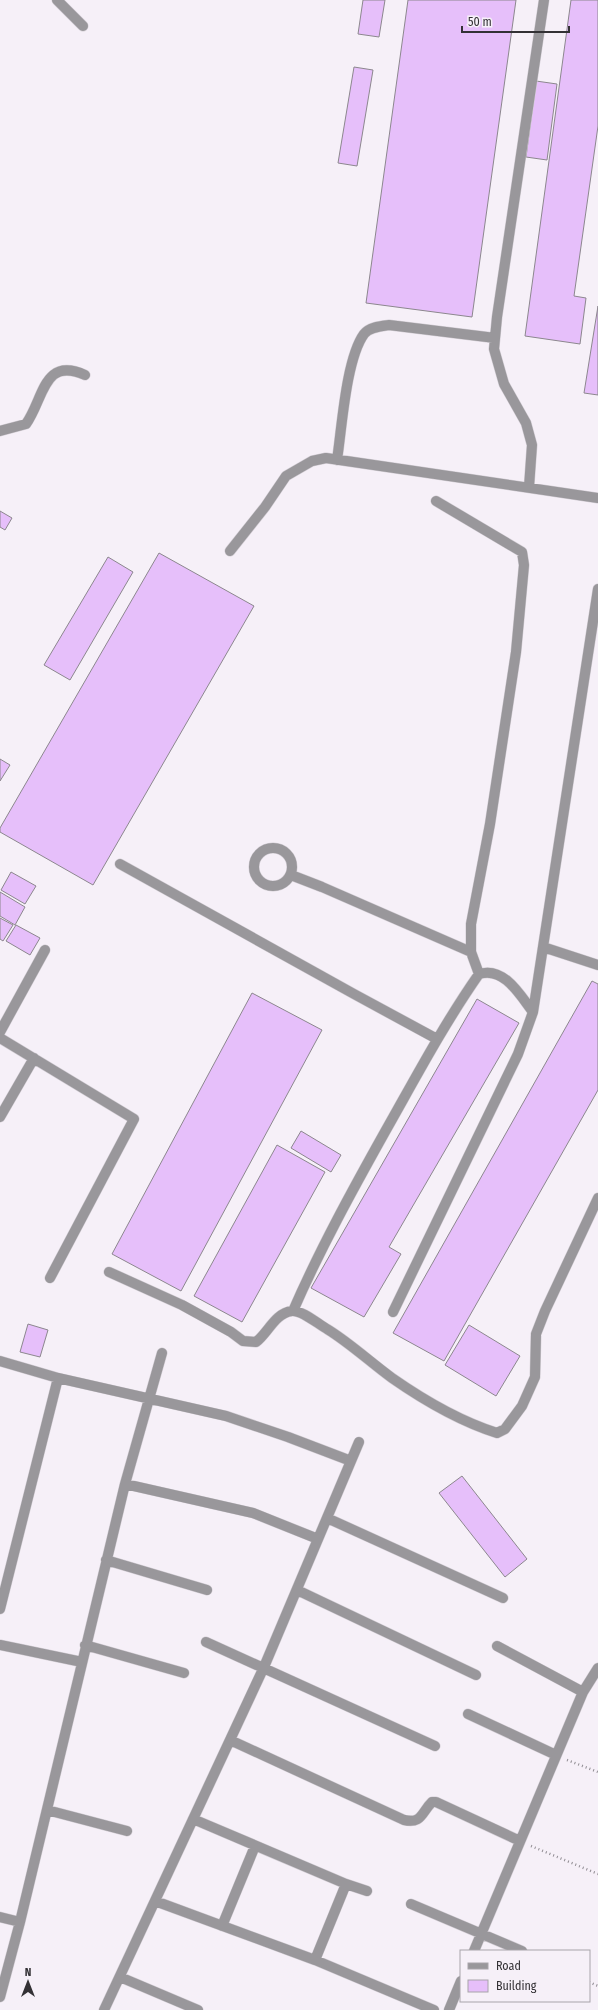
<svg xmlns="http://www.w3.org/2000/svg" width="598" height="2010" font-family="'Fira Sans Condensed',sans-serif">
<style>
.building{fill:#e6bffa;stroke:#8c878e}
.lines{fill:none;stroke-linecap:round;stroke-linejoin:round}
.minor-casing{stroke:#d3ced5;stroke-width:11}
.path{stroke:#908c92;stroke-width:2.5;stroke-dasharray:1 3;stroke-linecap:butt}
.minor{stroke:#99979b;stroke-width:10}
</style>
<rect width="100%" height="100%" fill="#f6f0f8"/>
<!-- building -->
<path class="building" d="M 363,0 L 385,0 L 379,37 L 358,34 Z
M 408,0 L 516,0 L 472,317 L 366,303 Z
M 571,0 L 598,0 L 598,126 L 574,296 L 586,298 L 580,344 L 525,336 Z
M 354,67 L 373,70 L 357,166 L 338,163 Z
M 536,81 L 557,84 L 547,160 L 526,157 Z
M 598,306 L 598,395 L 584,393 Z
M 0,511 L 12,518 L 5,530 L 0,527 Z
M 159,553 L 254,606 L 93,885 L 0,832 L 0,828 Z
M 108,557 L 133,572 L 70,680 L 44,665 Z
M 0,759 L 10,765 L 0,781 Z
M 11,872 L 36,886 L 25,904 L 1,890 Z
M 0,892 L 25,907 L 15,925 L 0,916 Z
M 0,918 L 13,925 L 3,941 L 0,939 Z
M 16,925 L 40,938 L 30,955 L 6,941 Z
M 592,981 L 598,984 L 598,1090 L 444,1361 L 393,1333 Z
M 252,993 L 322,1030 L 181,1291 L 112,1254 Z
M 477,999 L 519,1023 L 389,1247 L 401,1254 L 364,1317 L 311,1288 Z
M 301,1131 L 341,1155 L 331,1172 L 291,1148 Z
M 277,1145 L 325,1172 L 242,1322 L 194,1296 Z
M 28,1324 L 48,1330 L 40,1357 L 20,1352 Z
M 469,1325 L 520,1356 L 496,1396 L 445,1365 Z
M 462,1476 L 527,1559 L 505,1577 L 439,1493 Z"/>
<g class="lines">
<!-- minor casing -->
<g class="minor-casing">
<path id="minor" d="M 57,0 L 83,26
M 0,431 L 26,424 C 44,399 43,356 85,375
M 337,460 C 342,427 346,359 364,334 C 369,327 381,326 389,325 L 495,338
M 529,487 L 532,445 L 526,423 L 504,384 L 494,349 L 497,317 L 544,0
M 436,501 L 522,552 L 524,565 L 516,652 L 490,824 L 471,924 L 471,952 L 479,974
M 230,551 L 265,507 L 286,476 L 312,461 L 326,458 L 598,498
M254 867a19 19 0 1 1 38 0a19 19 0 1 1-38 0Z
M 120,864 L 354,994 L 437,1039
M 291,875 L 322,887 L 471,952
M 543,947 L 598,965
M 0,1032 L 45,950
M 0,1038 L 134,1119 L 50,1278
M 0,1117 L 34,1058
M 109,1272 L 182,1305 L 231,1332 L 243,1341 L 256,1342 C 268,1333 275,1313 292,1311 C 302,1310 318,1324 327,1329 C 350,1343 370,1362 392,1378 C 425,1401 459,1421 497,1433 L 505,1429 L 522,1406 L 535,1377 L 536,1334 L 545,1311 L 598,1198
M 293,1311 C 320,1249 353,1189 386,1130 C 416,1077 444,1024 479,974 C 504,966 520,995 533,1012
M 393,1312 L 518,1054 L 533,1012 L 598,589
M 0,1361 L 58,1378 L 226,1416 L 288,1437 L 351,1461
M 125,1484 L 253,1513 L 318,1539
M 327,1518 L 503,1598
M 106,1560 L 207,1590
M 297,1590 L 476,1675
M 0,1609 L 58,1378
M 206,1642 L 435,1746
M 0,1645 L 82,1662
M 85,1645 L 184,1673
M 497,1646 L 583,1692
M 468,1714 L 556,1755
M 230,1740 L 404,1820 C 422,1824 421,1813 432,1802 L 436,1802 L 520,1841
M 47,1810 L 127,1831
M 193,1819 L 346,1884 L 367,1891
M 155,1901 L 315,1960 L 434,2010
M 411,1904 L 522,1951
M 0,1917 L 20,1922
M 222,1926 L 255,1846
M 474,1951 L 583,1692 L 598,1668
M 315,1960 L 346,1884
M 120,1977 L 198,2010
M 0,1997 L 20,1922 L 125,1484 L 162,1353
M 104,2010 L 264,1667 L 359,1442
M 449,2010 L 461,1981"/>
</g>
<!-- path -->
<path class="path" d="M 567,1760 L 598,1772
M 531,1846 L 598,1874
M 589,1982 L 598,1986"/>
<!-- minor -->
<use href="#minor" class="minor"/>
</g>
<!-- legend -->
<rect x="460" y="1950" width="130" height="52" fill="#f6f0f8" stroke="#a8a4aa"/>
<rect x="468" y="1963" width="20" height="6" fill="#99979b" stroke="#a8a4aa"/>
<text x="496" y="1970" font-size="12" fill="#333135">Road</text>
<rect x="468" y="1980" width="20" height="12" fill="#e6bffa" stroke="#a8a4aa"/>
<text x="496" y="1990" font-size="12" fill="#333135">Building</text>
<!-- north arrow -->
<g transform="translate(28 1982)" stroke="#f6f0f8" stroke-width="3" paint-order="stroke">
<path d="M0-3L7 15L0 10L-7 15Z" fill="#333135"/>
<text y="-6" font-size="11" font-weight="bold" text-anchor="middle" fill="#333135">N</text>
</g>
<!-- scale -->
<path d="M462 26v6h107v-6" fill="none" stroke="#333135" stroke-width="2"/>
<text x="468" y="26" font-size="12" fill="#333135" stroke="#f6f0f8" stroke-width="3" paint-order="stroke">50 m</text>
</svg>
